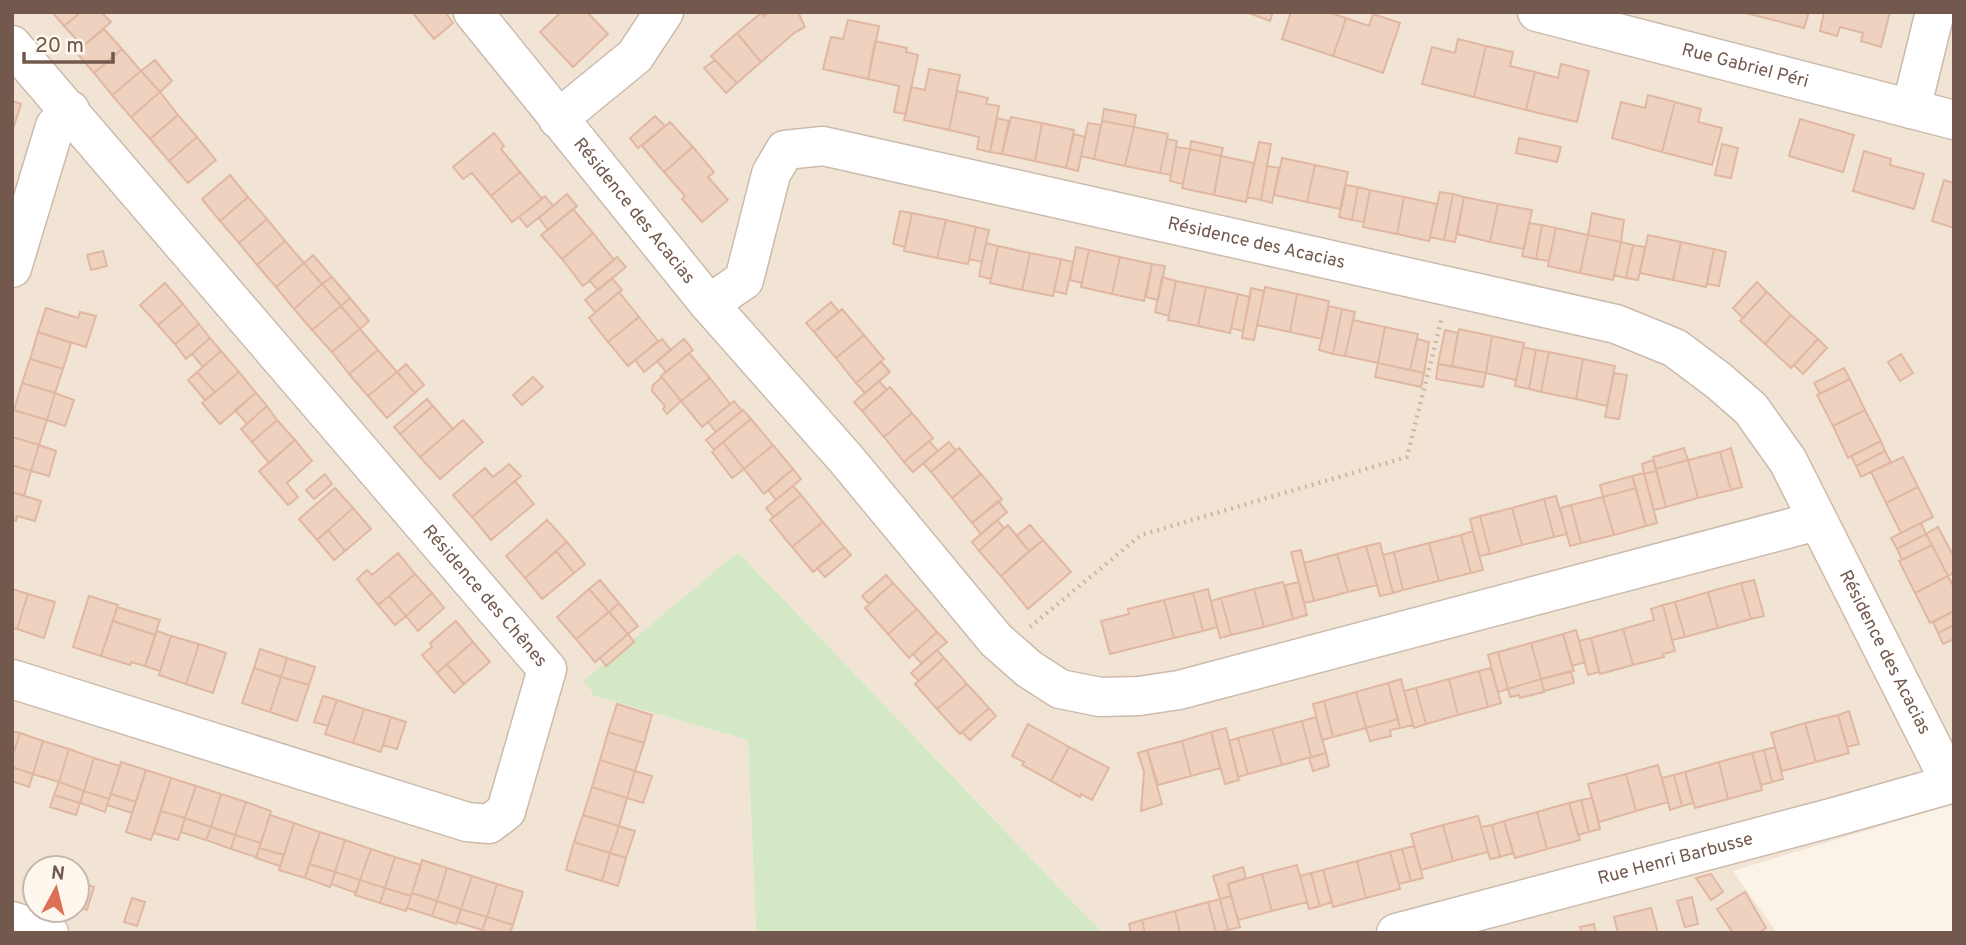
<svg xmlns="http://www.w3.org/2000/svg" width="1966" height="945" font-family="Overpass,sans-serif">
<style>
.residential{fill:#f2e4d5;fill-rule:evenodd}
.park{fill:#d4e8c6}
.building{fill:#efd1c0;stroke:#e0b8a1;stroke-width:2}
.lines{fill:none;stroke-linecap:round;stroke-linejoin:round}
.minor-casing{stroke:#ccbaad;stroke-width:41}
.path{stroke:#d4b5a3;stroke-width:4.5;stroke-dasharray:2 5;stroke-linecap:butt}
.minor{stroke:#fff;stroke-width:38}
.labels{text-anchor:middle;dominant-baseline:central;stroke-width:5;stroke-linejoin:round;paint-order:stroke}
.street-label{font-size:18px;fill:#73594d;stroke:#fef7ed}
</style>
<rect width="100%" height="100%" fill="#fbf3e7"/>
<!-- residential -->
<path class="residential" d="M 12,12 L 1954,12 L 1954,804 L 1733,871 L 1777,933 L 1103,933 L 738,552 L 592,691 L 593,695 L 748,740 L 756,933 L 12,933 ZM 35,868 L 77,868 L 77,910 L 35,910 Z"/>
<!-- park -->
<path class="park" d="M 738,552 L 1071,900 L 1103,933 L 756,933 L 748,740 L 592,695 L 592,691 L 583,681 Z"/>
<!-- building -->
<path class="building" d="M 52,12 L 81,12 L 64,26 Z
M 81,12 L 101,12 L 111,22 L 83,46 L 64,26 Z
M 412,12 L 445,12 L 453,23 L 434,39 Z
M 561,12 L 587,12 L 608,34 L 573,67 L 540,32 Z
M 768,12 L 798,12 L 805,27 L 794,33 L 761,62 L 737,33 L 761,13 L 764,16 Z
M 1246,12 L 1273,12 L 1270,21 Z
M 1291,12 L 1329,12 L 1346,18 L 1333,56 L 1282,39 Z
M 1742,12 L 1809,12 L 1804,28 Z
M 1824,12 L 1890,12 L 1881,47 L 1861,41 L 1863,33 L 1840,27 L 1837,36 L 1820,31 Z
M 1373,14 L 1400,23 L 1383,73 L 1333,56 L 1346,18 L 1369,26 Z
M 848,20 L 879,26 L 868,79 L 823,69 L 831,37 L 843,39 Z
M 104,29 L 122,49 L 94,73 L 76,52 Z
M 737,33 L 761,62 L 737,83 L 711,56 Z
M 1458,39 L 1486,46 L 1474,97 L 1422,84 L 1432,47 L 1455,53 Z
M 875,41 L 907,48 L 906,52 L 918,55 L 906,114 L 894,112 L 899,86 L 868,79 Z
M 1486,46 L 1513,52 L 1510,66 L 1535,72 L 1526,110 L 1474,97 Z
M 122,49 L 141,71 L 112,95 L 94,73 Z
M 155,60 L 172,81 L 160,92 L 141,71 Z
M 715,60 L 737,83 L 726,93 L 704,68 Z
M 1561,64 L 1589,71 L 1577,122 L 1526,110 L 1535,72 L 1558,78 Z
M 929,69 L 960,75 L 949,130 L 904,120 L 911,87 L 925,90 Z
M 141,71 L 160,92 L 131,117 L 112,95 Z
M 957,91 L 988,98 L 986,104 L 999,106 L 990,152 L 977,149 L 979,137 L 949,130 Z
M 160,92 L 178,115 L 150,139 L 131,117 Z
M 1648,95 L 1675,102 L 1662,152 L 1612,138 L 1621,102 L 1645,108 Z
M 12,101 L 21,104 L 13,129 L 12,129 Z
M 1675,102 L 1701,109 L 1698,122 L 1722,128 L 1712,165 L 1662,152 Z
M 1104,109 L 1136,115 L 1134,127 L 1102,121 Z
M 178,115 L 197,137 L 169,161 L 150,139 Z
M 655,116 L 665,126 L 638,148 L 630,138 Z
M 1011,117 L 1042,123 L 1035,161 L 1002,154 Z
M 997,118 L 1009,121 L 1002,154 L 990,152 Z
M 1800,119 L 1854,135 L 1843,172 L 1789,156 Z
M 1102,121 L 1134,127 L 1125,166 L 1094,159 Z
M 670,122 L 693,147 L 664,172 L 642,146 Z
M 1042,123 L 1074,130 L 1066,168 L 1035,161 Z
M 1088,123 L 1101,125 L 1094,159 L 1081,156 Z
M 1134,127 L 1168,134 L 1160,173 L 1125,166 Z
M 494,133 L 504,146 L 501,149 L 520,172 L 491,196 L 472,173 L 463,179 L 453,167 Z
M 1074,134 L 1085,137 L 1078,171 L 1066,168 Z
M 197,137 L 216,160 L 188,183 L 169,161 Z
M 1519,138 L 1561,147 L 1557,162 L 1516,153 Z
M 1167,139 L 1177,141 L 1171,175 L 1160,173 Z
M 1191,141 L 1223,148 L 1221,156 L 1190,149 Z
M 1259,142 L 1271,144 L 1261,200 L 1247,197 Z
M 1722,144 L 1738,148 L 1731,178 L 1715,175 Z
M 693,147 L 714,172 L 708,177 L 728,200 L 702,222 L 682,199 L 685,196 L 664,172 Z
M 1176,147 L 1190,149 L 1183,184 L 1170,181 Z
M 1190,149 L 1221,156 L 1214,195 L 1182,188 Z
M 1864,151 L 1891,159 L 1890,165 L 1924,174 L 1914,209 L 1853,191 Z
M 1221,156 L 1254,163 L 1246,202 L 1214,195 Z
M 1282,158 L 1315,165 L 1307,202 L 1274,195 Z
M 1315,165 L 1348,172 L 1340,209 L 1307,202 Z
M 1267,166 L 1279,168 L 1272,203 L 1261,200 Z
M 520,172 L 542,199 L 512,222 L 491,196 Z
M 230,175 L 248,197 L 220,221 L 202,199 Z
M 1944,180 L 1954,183 L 1954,228 L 1932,221 Z
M 1346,185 L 1358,187 L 1352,220 L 1339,217 Z
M 1358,187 L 1370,190 L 1364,222 L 1352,220 Z
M 1370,190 L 1404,197 L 1397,234 L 1363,227 Z
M 1440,192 L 1453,194 L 1444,240 L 1430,237 Z
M 567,194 L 577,206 L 548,230 L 539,218 Z
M 1453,194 L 1464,197 L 1455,242 L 1444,240 Z
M 545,196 L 553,206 L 527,227 L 519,217 Z
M 248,197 L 267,219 L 239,243 L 220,221 Z
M 1404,197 L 1437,204 L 1429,241 L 1397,234 Z
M 1464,197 L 1498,204 L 1490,242 L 1457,234 Z
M 1498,204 L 1532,210 L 1524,249 L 1490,242 Z
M 573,209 L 593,233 L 562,259 L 541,235 Z
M 900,211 L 912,213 L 905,247 L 893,244 Z
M 912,213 L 946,220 L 937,258 L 904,251 Z
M 1592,213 L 1624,220 L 1621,242 L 1588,235 Z
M 267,219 L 285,241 L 257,265 L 239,243 Z
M 946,220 L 976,227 L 968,264 L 937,258 Z
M 1529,223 L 1542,225 L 1536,259 L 1522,256 Z
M 1542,225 L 1556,228 L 1549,261 L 1536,259 Z
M 976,227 L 989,230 L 982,262 L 969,259 Z
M 1556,228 L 1588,235 L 1580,273 L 1548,266 Z
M 593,233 L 614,260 L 583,286 L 562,259 Z
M 1588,235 L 1621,242 L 1613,280 L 1580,273 Z
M 1648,235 L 1681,242 L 1673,280 L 1640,273 Z
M 285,241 L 304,263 L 276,287 L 257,265 Z
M 1621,242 L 1633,245 L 1626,278 L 1614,275 Z
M 1681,242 L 1714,249 L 1706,287 L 1673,280 Z
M 986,243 L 998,246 L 991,279 L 979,276 Z
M 1633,245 L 1645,247 L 1638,280 L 1626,278 Z
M 998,246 L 1030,253 L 1022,290 L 990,283 Z
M 1076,247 L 1089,250 L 1082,283 L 1070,280 Z
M 1714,249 L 1726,252 L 1719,286 L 1707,284 Z
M 1089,250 L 1120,257 L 1112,294 L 1081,287 Z
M 103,251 L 107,266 L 91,270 L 87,255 Z
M 1030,253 L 1061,259 L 1053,296 L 1022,290 Z
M 313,255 L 332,277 L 322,284 L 304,263 Z
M 617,257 L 626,267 L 598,290 L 589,280 Z
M 1120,257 L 1152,264 L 1144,301 L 1112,294 Z
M 1061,259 L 1073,262 L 1066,294 L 1054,291 Z
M 304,263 L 322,284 L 294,309 L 276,287 Z
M 1152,264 L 1165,266 L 1158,300 L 1146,297 Z
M 332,277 L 350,298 L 341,306 L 322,284 Z
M 1162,277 L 1176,281 L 1169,316 L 1155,312 Z
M 612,278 L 622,290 L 595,312 L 585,300 Z
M 1176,281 L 1206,287 L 1198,326 L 1168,320 Z
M 1757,282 L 1767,292 L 1743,318 L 1733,308 Z
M 165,283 L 183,304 L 158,325 L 140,305 Z
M 322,284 L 341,306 L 312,330 L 294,309 Z
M 1206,287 L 1238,294 L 1230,333 L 1198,326 Z
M 1265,287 L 1297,294 L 1290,332 L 1257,325 Z
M 1251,288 L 1264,291 L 1254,340 L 1242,338 Z
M 619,292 L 639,317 L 608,342 L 589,318 Z
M 1767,292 L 1791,315 L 1765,344 L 1740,321 Z
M 1238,294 L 1250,297 L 1243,331 L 1231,328 Z
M 1297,294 L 1329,301 L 1322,339 L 1290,332 Z
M 350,298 L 369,321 L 360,329 L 341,306 Z
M 831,302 L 839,312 L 814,332 L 806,323 Z
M 183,304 L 199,324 L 175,344 L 158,325 Z
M 341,306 L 360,329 L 332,352 L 312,330 Z
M 1329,306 L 1342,309 L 1333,354 L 1319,350 Z
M 46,308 L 78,318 L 80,312 L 96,316 L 86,347 L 38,332 Z
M 842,309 L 864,335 L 836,358 L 814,332 Z
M 1342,309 L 1355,312 L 1345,356 L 1333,354 Z
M 1791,315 L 1818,339 L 1791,368 L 1765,344 Z
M 639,317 L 658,341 L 628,366 L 608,342 Z
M 1353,320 L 1385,327 L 1378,363 L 1345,356 Z
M 199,324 L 210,338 L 186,359 L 175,344 Z
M 1385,327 L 1418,334 L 1410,370 L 1378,363 Z
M 360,329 L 378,350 L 349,374 L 332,352 Z
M 1459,329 L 1492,336 L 1486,373 L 1452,366 Z
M 1445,330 L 1458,333 L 1452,366 L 1438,364 Z
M 38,332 L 71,343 L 63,369 L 30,359 Z
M 864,335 L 884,359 L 856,383 L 836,358 Z
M 1492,336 L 1524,343 L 1516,380 L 1486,373 Z
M 210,338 L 221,351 L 203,367 L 192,354 Z
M 662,339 L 671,350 L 644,372 L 635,360 Z
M 684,339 L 693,350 L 666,372 L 657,361 Z
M 1417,339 L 1429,342 L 1424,373 L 1410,370 Z
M 1818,339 L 1827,348 L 1803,374 L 1794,365 Z
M 1523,347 L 1536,350 L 1529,389 L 1515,386 Z
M 378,350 L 397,372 L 368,396 L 349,374 Z
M 1536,350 L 1549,352 L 1541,392 L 1529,389 Z
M 221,351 L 239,372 L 215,392 L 197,372 Z
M 1549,352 L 1583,359 L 1576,399 L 1541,392 Z
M 689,353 L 710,378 L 681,401 L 661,376 Z
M 1901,354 L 1913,373 L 1900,381 L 1888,362 Z
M 30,359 L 63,369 L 55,393 L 22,383 Z
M 1583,359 L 1615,366 L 1607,406 L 1576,399 Z
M 881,362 L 890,372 L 865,393 L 856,383 Z
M 1378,363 L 1424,373 L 1421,387 L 1375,377 Z
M 406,364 L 424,385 L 415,393 L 397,372 Z
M 1438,364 L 1486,373 L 1483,387 L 1436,379 Z
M 1844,368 L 1850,379 L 1820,394 L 1814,383 Z
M 197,372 L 215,392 L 205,400 L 188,380 Z
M 239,372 L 256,393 L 220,424 L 202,403 Z
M 397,372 L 415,393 L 387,418 L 368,396 Z
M 1614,373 L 1627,375 L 1619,419 L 1605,417 Z
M 533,377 L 543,387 L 522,405 L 513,395 Z
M 662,377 L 681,401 L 667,414 L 663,409 L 665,406 L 652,391 L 653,385 Z
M 710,378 L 730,404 L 702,427 L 681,401 Z
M 1850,379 L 1865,410 L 1833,426 L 1817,395 Z
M 879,381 L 887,390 L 862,411 L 854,402 Z
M 22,383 L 55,393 L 47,420 L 14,410 Z
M 890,387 L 912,413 L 884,437 L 862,411 Z
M 55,393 L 74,400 L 65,426 L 47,420 Z
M 256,393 L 267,406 L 247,424 L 235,410 Z
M 427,399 L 433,406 L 400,434 L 394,427 Z
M 734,401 L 742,411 L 716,432 L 708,422 Z
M 267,406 L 277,420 L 252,442 L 241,429 Z
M 433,406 L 453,429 L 420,457 L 400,434 Z
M 14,410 L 47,420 L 39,445 L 12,437 L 12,415 Z
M 743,410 L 751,419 L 714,450 L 706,440 Z
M 1865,410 L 1881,441 L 1848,458 L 1833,426 Z
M 912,413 L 933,438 L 904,462 L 884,437 Z
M 751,419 L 773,445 L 744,469 L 723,442 Z
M 277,420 L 295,440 L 269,463 L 252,442 Z
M 463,420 L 483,442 L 440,479 L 420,457 Z
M 12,437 L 39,445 L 31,471 L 12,465 Z
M 295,440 L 312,461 L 287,483 L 298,497 L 288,505 L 259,471 Z
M 929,441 L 938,451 L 913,472 L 904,462 Z
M 1881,441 L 1885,451 L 1856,466 L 1851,456 Z
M 723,442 L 744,469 L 732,478 L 712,452 Z
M 949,442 L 956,451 L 931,472 L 923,463 Z
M 39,445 L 56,451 L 49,476 L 31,471 Z
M 773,445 L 793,469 L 764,494 L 744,469 Z
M 959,448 L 981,474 L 952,498 L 931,472 Z
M 1684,448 L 1688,460 L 1656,469 L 1653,457 Z
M 1731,448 L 1742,487 L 1731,490 L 1720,452 Z
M 1885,451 L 1891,462 L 1861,477 L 1856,466 Z
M 1720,452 L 1731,490 L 1698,498 L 1688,460 Z
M 1903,457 L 1918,487 L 1886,503 L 1871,472 Z
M 1653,460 L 1656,471 L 1644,474 L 1642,464 Z
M 1688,460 L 1698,498 L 1666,507 L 1656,469 Z
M 509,464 L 521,476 L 472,517 L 453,495 L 485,468 L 493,477 Z
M 12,465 L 31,471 L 24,496 L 12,492 Z
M 793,469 L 801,479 L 776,500 L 768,490 Z
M 1656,471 L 1666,507 L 1654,510 L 1644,474 Z
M 1644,473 L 1657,523 L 1646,526 L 1632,476 Z
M 325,474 L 332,484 L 314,499 L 306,490 Z
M 981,474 L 1002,499 L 972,523 L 952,498 Z
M 1632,476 L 1636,488 L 1603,497 L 1600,485 Z
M 515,481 L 534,504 L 491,540 L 472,517 Z
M 793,486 L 801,495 L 774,517 L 766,508 Z
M 1918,487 L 1933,517 L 1901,533 L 1886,503 Z
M 335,488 L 353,508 L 317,540 L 299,519 Z
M 1636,488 L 1646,526 L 1614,535 L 1603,497 Z
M 12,492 L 41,501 L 35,521 L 17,516 L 16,521 L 12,520 Z
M 801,495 L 823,522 L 792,547 L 770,520 Z
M 1556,496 L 1567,534 L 1554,537 L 1544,499 Z
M 1603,497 L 1614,535 L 1581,543 L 1571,505 Z
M 1544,499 L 1554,537 L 1522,545 L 1512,508 Z
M 998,501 L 1007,512 L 981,534 L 972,523 Z
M 1571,505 L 1581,543 L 1570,546 L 1560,508 Z
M 353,508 L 371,529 L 345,551 L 328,530 Z
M 1512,508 L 1522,545 L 1490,554 L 1480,516 Z
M 1480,516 L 1490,554 L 1479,556 L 1470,519 Z
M 547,520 L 567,542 L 525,578 L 506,556 Z
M 997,520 L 1004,528 L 979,551 L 972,542 Z
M 823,522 L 844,547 L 813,572 L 792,547 Z
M 1921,523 L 1926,534 L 1897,549 L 1891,538 Z
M 1008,525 L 1029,551 L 1001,576 L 979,551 Z
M 1030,525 L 1043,540 L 1029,551 L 1016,536 Z
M 1938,527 L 1954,557 L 1954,573 L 1948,576 L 1926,534 Z
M 328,530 L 345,551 L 334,560 L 317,540 Z
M 1473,531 L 1483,570 L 1471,573 L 1461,535 Z
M 1926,534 L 1932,545 L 1902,560 L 1897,549 Z
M 1461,535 L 1471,573 L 1439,581 L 1429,543 Z
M 1043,540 L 1071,572 L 1028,609 L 1001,576 Z
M 567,542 L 585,564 L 574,573 L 556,551 Z
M 1380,543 L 1393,593 L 1380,596 L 1366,546 Z
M 1429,543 L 1439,581 L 1403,590 L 1394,552 Z
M 1932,545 L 1948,576 L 1915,593 L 1899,561 Z
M 1366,546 L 1377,585 L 1348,592 L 1337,554 Z
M 844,547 L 851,555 L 825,577 L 817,568 Z
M 1301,550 L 1314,601 L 1304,603 L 1291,552 Z
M 556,551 L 574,573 L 542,599 L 525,578 Z
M 1394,552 L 1403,590 L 1393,593 L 1383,555 Z
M 398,553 L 415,574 L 378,605 L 357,579 L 367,570 L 372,575 Z
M 1337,554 L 1348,592 L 1314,601 L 1304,563 Z
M 415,574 L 432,593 L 406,616 L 389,596 Z
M 886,575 L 893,583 L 869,604 L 862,596 Z
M 1948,576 L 1954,588 L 1954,611 L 1930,623 L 1915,593 Z
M 600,580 L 619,603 L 609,612 L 589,589 Z
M 1754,580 L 1764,616 L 1751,619 L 1741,583 Z
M 1283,582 L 1293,619 L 1264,627 L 1254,589 Z
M 1299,582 L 1307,615 L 1293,619 L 1285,585 Z
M 893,583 L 917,609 L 888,634 L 865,608 Z
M 1741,583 L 1751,619 L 1718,628 L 1708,592 Z
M 12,589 L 28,594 L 17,629 L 12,628 Z
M 589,589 L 609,612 L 576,639 L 557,617 Z
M 1208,589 L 1217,627 L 1203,631 L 1193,593 Z
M 1254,589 L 1264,627 L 1231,635 L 1221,598 Z
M 1708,592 L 1718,628 L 1685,637 L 1675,602 Z
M 432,593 L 444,608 L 418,631 L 406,616 Z
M 1193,593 L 1203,631 L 1174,638 L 1164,600 Z
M 28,594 L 55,602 L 44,638 L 17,629 Z
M 89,596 L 118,605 L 101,656 L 73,647 Z
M 389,596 L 406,616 L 395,625 L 378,605 Z
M 1221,598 L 1231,635 L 1220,638 L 1211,601 Z
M 1164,600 L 1174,638 L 1110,654 L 1101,621 L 1129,614 L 1128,609 Z
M 1675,602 L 1685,637 L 1672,640 L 1663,605 Z
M 619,603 L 638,626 L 628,634 L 609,612 Z
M 1663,605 L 1675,651 L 1663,654 L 1664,657 L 1633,665 L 1623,629 L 1654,620 L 1651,609 Z
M 117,607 L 160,620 L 155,635 L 113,621 Z
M 917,609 L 937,632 L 909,658 L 888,634 Z
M 1954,611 L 1954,625 L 1938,633 L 1933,622 Z
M 609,612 L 628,634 L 595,662 L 576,639 Z
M 113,621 L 155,635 L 145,666 L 131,662 L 130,665 L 101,656 Z
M 456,621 L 473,642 L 437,673 L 422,655 L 432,647 L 430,643 Z
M 1954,625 L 1954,639 L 1943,644 L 1938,633 Z
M 1623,629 L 1633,665 L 1600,674 L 1591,638 Z
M 1576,630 L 1585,662 L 1572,666 L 1563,634 Z
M 157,631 L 171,636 L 160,671 L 145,666 Z
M 937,632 L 947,642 L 921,663 L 913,654 Z
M 628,634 L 634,642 L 606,666 L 600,658 Z
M 1563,634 L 1574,671 L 1541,679 L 1531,643 Z
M 171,636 L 199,644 L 186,684 L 159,675 Z
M 1591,638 L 1599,672 L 1588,675 L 1579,641 Z
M 473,642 L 490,662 L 464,684 L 447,664 Z
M 1531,643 L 1541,679 L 1508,689 L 1498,652 Z
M 199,644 L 226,653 L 213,693 L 186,684 Z
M 260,649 L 287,658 L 281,677 L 254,668 Z
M 937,650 L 944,658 L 919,681 L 911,673 Z
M 1498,652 L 1508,689 L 1498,692 L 1488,655 Z
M 287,658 L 315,667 L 309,685 L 281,677 Z
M 944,658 L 967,684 L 937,709 L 915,684 Z
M 447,664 L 464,684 L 454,693 L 437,673 Z
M 254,668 L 281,677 L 270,712 L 242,703 Z
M 1491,668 L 1501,703 L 1488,707 L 1479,671 Z
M 1479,671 L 1488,707 L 1458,715 L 1449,679 Z
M 1571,671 L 1574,683 L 1544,691 L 1541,679 Z
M 281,677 L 309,685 L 297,721 L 270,712 Z
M 1401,679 L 1413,725 L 1400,728 L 1388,683 Z
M 1449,679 L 1458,715 L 1426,724 L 1416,688 Z
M 1541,679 L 1544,692 L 1520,698 L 1519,695 L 1510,697 L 1508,689 Z
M 1388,683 L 1398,719 L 1366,728 L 1356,692 Z
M 967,684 L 989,708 L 960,734 L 937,709 Z
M 1416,688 L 1426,724 L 1414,728 L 1404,691 Z
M 1356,692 L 1366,728 L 1333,737 L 1324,701 Z
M 323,696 L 337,700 L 328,726 L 314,722 Z
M 337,700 L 364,709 L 353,743 L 325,734 Z
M 1324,701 L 1333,737 L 1322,740 L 1313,704 Z
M 617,704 L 652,715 L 644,743 L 608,732 Z
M 989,708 L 996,716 L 970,740 L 962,732 Z
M 364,709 L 391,717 L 381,752 L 353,743 Z
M 1849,711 L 1859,744 L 1847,747 L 1838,715 Z
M 1838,715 L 1849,753 L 1816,762 L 1805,723 Z
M 391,717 L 406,722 L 397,749 L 383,745 Z
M 1316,717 L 1326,753 L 1311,757 L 1302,721 Z
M 1398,719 L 1400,728 L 1390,730 L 1391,736 L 1370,741 L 1366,728 Z
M 1302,721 L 1311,757 L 1282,765 L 1272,729 Z
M 1805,723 L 1816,762 L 1782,771 L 1771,733 Z
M 1028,724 L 1069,747 L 1051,781 L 1022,765 L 1024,762 L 1012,756 Z
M 1226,728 L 1239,780 L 1225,784 L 1211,732 Z
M 1272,729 L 1282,765 L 1248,774 L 1238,738 Z
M 12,731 L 20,733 L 12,758 Z
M 608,732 L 644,743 L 635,771 L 600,760 Z
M 1211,732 L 1220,768 L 1191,776 L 1182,741 Z
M 20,733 L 43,741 L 33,774 L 12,767 L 12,758 Z
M 1238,738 L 1248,774 L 1238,777 L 1229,741 Z
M 43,741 L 69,749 L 59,782 L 33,774 Z
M 1182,741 L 1191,776 L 1158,785 L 1147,750 Z
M 1069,747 L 1109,768 L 1092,800 L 1081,794 L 1080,797 L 1051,781 Z
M 1775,747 L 1783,779 L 1772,782 L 1764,750 Z
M 69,749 L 94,758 L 84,791 L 59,782 Z
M 1147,750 L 1162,804 L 1141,811 L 1144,772 L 1138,753 Z
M 1764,750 L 1772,782 L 1761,785 L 1752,753 Z
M 1326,753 L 1329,766 L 1313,771 L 1309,758 Z
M 1752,753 L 1762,790 L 1728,799 L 1719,762 Z
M 94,758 L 120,766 L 109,799 L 84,791 Z
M 600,760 L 635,771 L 627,798 L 592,787 Z
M 121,762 L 146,770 L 136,802 L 111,794 Z
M 1719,762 L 1728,799 L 1695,808 L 1685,772 Z
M 1658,765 L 1668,802 L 1636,811 L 1626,774 Z
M 12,767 L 33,774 L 29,787 L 12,781 Z
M 146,770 L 171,778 L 151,840 L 126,832 Z
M 635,771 L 652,776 L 643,803 L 627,798 Z
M 1685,772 L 1693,803 L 1682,806 L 1674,775 Z
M 1626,774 L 1636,811 L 1599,822 L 1588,784 Z
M 1674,775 L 1682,806 L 1670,810 L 1662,778 Z
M 171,778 L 196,786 L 185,818 L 161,811 Z
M 59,782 L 84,791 L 80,803 L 54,795 Z
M 196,786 L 221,794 L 211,827 L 185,818 Z
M 592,787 L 627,798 L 619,826 L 583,815 Z
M 84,791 L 109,799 L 105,812 L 80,803 Z
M 111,794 L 136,802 L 132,813 L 107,805 Z
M 221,794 L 246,802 L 235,835 L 211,827 Z
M 54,795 L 80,803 L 76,815 L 50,807 Z
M 1592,798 L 1600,829 L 1589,832 L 1581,800 Z
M 1581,800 L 1589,832 L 1578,835 L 1569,803 Z
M 246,802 L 271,811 L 261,843 L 235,835 Z
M 1569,803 L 1580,840 L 1547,849 L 1537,812 Z
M 161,811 L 185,818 L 178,840 L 154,833 Z
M 1537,812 L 1547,849 L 1515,858 L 1504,821 Z
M 270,815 L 294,823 L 284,855 L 259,848 Z
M 583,815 L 619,826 L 610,853 L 574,842 Z
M 1478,816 L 1488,852 L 1453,861 L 1443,825 Z
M 185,818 L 211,827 L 206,840 L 181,832 Z
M 1504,821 L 1513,853 L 1500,857 L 1492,825 Z
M 294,823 L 320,832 L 305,878 L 279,870 Z
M 1443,825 L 1453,861 L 1421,870 L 1411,834 Z
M 1492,825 L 1500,857 L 1490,859 L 1481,827 Z
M 619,826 L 635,831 L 626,858 L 610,853 Z
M 211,827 L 235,835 L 231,849 L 206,840 Z
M 320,832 L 345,840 L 335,872 L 309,864 Z
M 235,835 L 261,843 L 256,857 L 231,849 Z
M 345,840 L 371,849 L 360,880 L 335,872 Z
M 574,842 L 610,853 L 602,881 L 566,870 Z
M 1414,846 L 1423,878 L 1411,881 L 1402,849 Z
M 259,848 L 284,855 L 280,866 L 256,858 Z
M 371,849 L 395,857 L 385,888 L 360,880 Z
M 1402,849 L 1411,881 L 1399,884 L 1390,852 Z
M 1390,852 L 1400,889 L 1366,898 L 1357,861 Z
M 610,853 L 626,858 L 618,886 L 602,881 Z
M 395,857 L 421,865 L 411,896 L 385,888 Z
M 422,860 L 447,868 L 437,901 L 412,893 Z
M 1357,861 L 1366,898 L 1333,907 L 1323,870 Z
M 309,864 L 335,872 L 330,887 L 305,878 Z
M 1297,865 L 1307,902 L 1272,911 L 1262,874 Z
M 1243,867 L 1246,878 L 1228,884 L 1231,896 L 1220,899 L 1213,876 Z
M 447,868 L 472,876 L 461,909 L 437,901 Z
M 1323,870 L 1332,902 L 1320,906 L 1311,873 Z
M 335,872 L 360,880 L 356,893 L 331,884 Z
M 1311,873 L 1320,906 L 1309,909 L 1300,876 Z
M 1262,874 L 1272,911 L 1238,920 L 1228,884 Z
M 1711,874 L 1723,892 L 1711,900 L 1696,878 Z
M 472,876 L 497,884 L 487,917 L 461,909 Z
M 360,880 L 385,888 L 380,903 L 355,895 Z
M 82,883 L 94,887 L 87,910 L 77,906 L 77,898 Z
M 497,884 L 523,892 L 513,925 L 487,917 Z
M 385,888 L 411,896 L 406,911 L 380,903 Z
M 1745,892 L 1766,928 L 1758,933 L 1733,933 L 1717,909 Z
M 412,893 L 437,901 L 432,916 L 407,908 Z
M 1231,896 L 1240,927 L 1228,930 L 1220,899 Z
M 1692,897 L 1698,924 L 1685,927 L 1677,901 Z
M 132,898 L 145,902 L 137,926 L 124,922 Z
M 1220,899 L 1228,930 L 1216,933 L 1208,902 Z
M 437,901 L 461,909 L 456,924 L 432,916 Z
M 1208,902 L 1216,933 L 1180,933 L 1175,911 Z
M 1651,908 L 1658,933 L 1618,933 L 1614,917 Z
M 461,909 L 487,917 L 482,930 L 457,922 Z
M 1175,911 L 1180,933 L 1145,933 L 1142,920 Z
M 487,917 L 513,925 L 510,933 L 490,933 L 482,930 Z
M 1142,920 L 1145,933 L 1131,933 L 1129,924 Z
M 1594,924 L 1596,933 L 1582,933 L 1580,927 Z"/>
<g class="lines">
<!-- minor casing -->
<g class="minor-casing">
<g id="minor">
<path id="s1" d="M 473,12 L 709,304 L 846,459 L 996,640 L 1029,669 L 1060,689 L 1100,697 L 1139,696 L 1179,690 L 1817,521"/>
<path id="s2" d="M 1537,12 L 1954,120"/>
<path id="s3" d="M 12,45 L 547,669 L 506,811 L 489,824 L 467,822 L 12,679"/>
<path d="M 1911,109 L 1935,12"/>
<path d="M 558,119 L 635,56 L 664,12"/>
<path d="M 12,268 L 55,126 L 70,110"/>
<path id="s4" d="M 709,304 L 744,280 L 771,174 L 785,150 L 823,146 L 1616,324 L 1675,348 L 1719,381 L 1751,409 L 1788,461 L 1951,784"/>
<path d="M 12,921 L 49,933"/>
<path id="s5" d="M 1396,933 L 1838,816 L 1954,783"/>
</g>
</g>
<!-- path -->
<path class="path" d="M 1030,627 L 1141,535 L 1407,457 L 1442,317"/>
<!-- minor -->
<use href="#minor" class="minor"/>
</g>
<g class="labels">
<!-- street labels -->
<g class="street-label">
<text stroke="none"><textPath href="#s2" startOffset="215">Rue Gabriel Péri</textPath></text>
<text stroke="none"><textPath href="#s1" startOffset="256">Résidence des Acacias</textPath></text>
<text stroke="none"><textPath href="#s4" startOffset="662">Résidence des Acacias</textPath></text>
<text stroke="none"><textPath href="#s3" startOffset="726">Résidence des Chênes</textPath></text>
<text stroke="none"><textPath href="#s4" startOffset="1470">Résidence des Acacias</textPath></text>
<text stroke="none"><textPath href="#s5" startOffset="289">Rue Henri Barbusse</textPath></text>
</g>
</g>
<!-- border -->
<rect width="1966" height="945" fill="none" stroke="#73594d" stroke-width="28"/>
<!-- north arrow -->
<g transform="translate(56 889) rotate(7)"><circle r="33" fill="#fef7ed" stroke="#c6b8ad" stroke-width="2"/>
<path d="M0-5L12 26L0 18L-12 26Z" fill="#dd6f54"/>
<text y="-10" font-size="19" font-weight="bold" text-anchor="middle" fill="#73594d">N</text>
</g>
<!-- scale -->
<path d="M24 52v10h89v-10" fill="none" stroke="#73594d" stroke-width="3.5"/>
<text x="35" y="52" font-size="21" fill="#73594d" stroke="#fef7ed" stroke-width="5" paint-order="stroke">20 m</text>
</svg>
